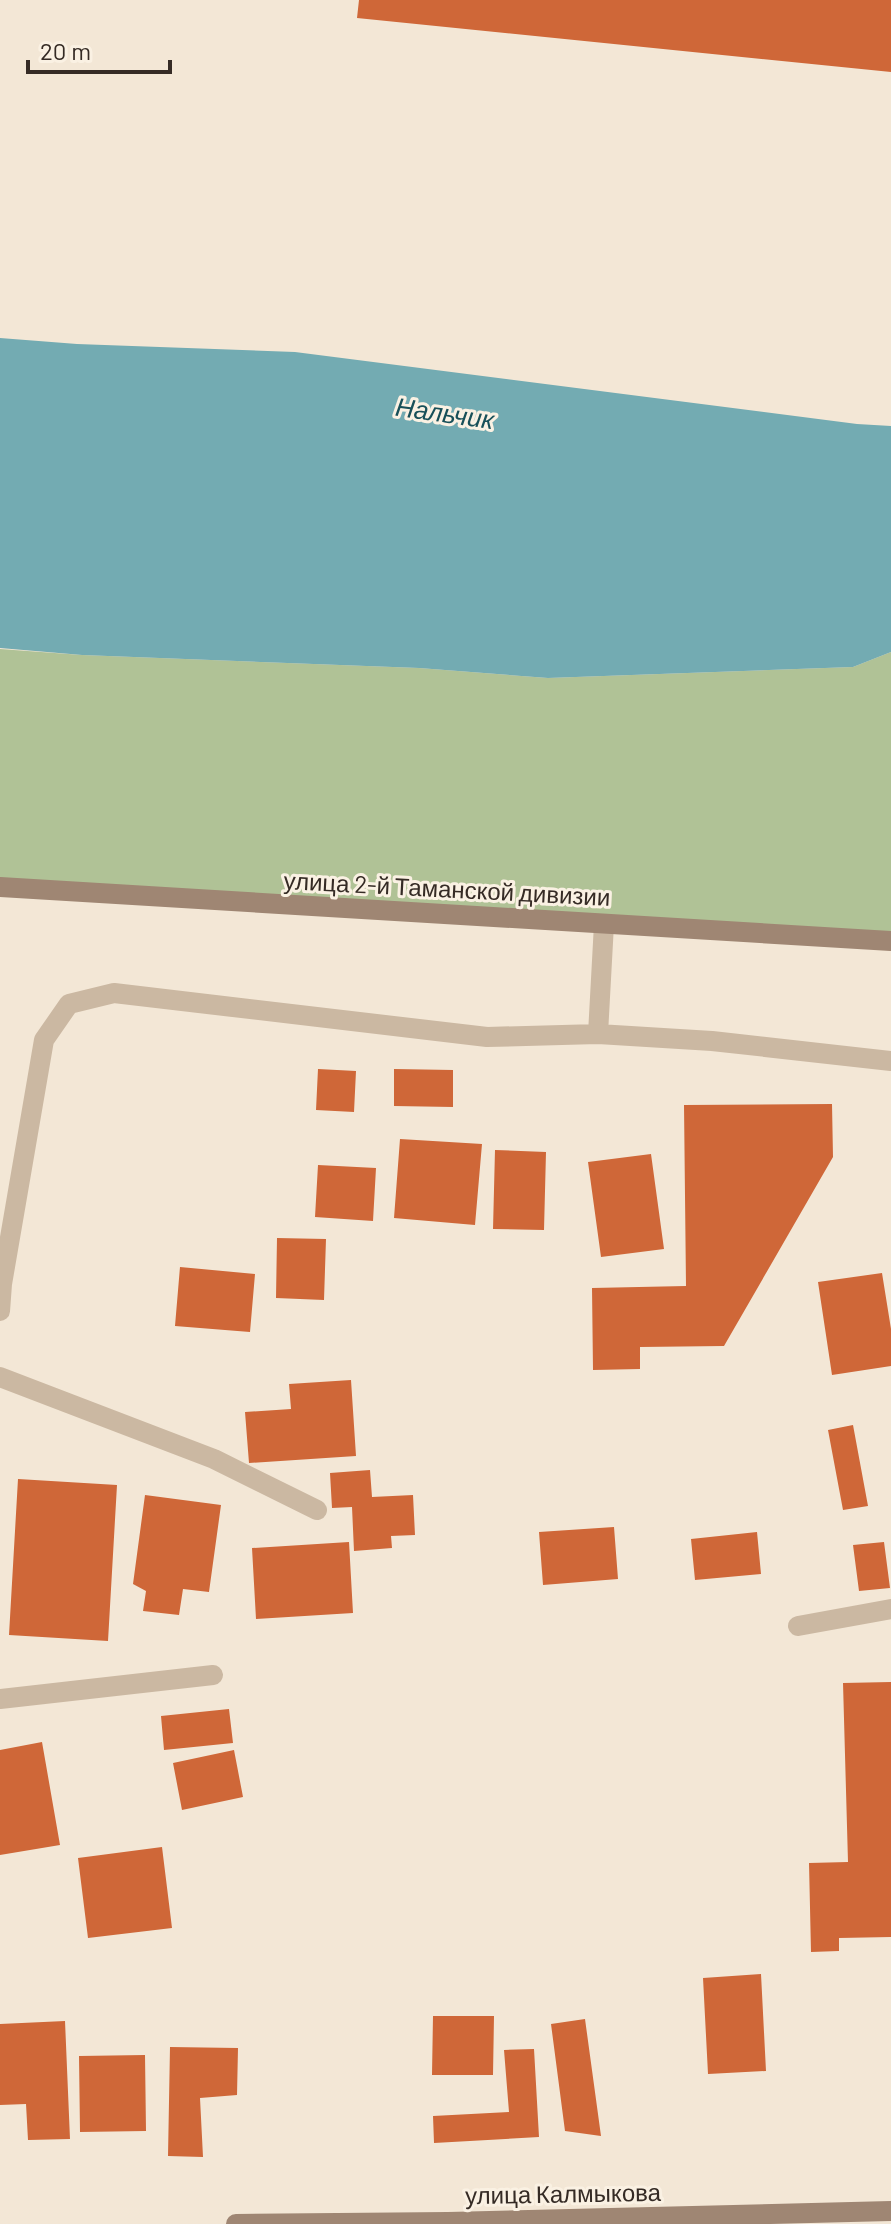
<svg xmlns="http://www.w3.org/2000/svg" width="891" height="2224" font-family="Barlow,sans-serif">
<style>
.green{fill:#b0c296}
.water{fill:#73abb2}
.building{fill:#cf6738}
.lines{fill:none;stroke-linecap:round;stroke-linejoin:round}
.lane{stroke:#cbb8a2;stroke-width:20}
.secondary{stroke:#9f8673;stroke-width:20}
.labels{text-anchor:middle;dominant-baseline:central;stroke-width:6;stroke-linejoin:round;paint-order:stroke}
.street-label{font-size:24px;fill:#352b25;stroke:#faf1e3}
.water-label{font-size:26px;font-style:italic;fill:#185059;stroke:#faf1e3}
</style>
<rect width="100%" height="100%" fill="#f3e7d6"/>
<!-- green -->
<path class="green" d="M 0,649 L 82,655 L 419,668 L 548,678 L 853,667 L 891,652 L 891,941 L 0,887 Z"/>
<!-- water -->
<path class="water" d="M 0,338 L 77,344 L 295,352 L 857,424 L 891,426 L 891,652 L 853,667 L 548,678 L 419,668 L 82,655 L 0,648 Z"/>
<!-- building -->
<path class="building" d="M 359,0 L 891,0 L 891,72 L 357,18 Z
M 318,1069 L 356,1071 L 354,1112 L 316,1110 Z
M 394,1069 L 453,1070 L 453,1107 L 394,1106 Z
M 832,1104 L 833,1157 L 724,1346 L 640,1347 L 640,1369 L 593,1370 L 592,1288 L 686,1286 L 684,1105 Z
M 400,1139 L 482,1144 L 475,1225 L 394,1218 Z
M 495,1150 L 546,1152 L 544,1230 L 493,1229 Z
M 651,1154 L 664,1249 L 601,1257 L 588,1162 Z
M 318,1165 L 376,1168 L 373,1221 L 315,1217 Z
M 277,1238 L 326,1239 L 324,1300 L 276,1298 Z
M 180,1267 L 255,1274 L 250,1332 L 175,1326 Z
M 882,1273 L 891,1329 L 891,1366 L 832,1375 L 818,1282 Z
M 351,1380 L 356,1456 L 249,1463 L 245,1412 L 291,1409 L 289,1384 Z
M 853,1425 L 868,1506 L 843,1510 L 828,1430 Z
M 370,1470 L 372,1497 L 413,1495 L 415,1535 L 391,1536 L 392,1548 L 354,1551 L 352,1507 L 332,1508 L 330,1473 Z
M 18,1479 L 117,1485 L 108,1641 L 9,1635 Z
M 145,1495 L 221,1505 L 209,1592 L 183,1589 L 179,1615 L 143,1611 L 146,1591 L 133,1584 Z
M 614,1527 L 618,1579 L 543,1585 L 539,1532 Z
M 757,1532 L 761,1574 L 695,1580 L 691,1539 Z
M 349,1542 L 353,1613 L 256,1619 L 252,1548 Z
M 884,1542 L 890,1588 L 859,1591 L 853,1545 Z
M 891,1682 L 891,1937 L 839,1938 L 839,1951 L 811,1952 L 809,1863 L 848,1862 L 843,1683 Z
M 229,1709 L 233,1743 L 164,1750 L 161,1716 Z
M 42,1742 L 60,1845 L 0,1855 L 0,1750 Z
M 234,1750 L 243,1797 L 182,1810 L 173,1763 Z
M 162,1847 L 172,1928 L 88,1938 L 78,1858 Z
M 761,1974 L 766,2071 L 708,2074 L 703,1978 Z
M 433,2016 L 494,2016 L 493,2075 L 432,2075 Z
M 585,2019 L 601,2136 L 565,2131 L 551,2024 Z
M 65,2021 L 70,2139 L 28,2140 L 26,2104 L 0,2105 L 0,2024 Z
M 170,2047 L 238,2048 L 237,2095 L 200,2098 L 203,2157 L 168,2156 Z
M 534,2049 L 539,2137 L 434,2143 L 433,2116 L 509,2112 L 504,2050 Z
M 145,2055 L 146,2131 L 80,2132 L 79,2056 Z"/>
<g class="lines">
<!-- lane -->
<path class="lane" d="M 598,1034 L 604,924
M 0,1311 L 2,1284 L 44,1040 L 69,1004 L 114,993 L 487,1037 L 598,1034 L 712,1041 L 891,1061
M 0,1377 L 214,1459 L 317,1510
M 798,1626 L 891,1609
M 0,1699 L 213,1675"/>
<!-- secondary -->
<path class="secondary" d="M 0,887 L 891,941
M 236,2224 L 448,2222 L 891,2211"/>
</g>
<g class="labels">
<!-- street labels -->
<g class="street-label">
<text transform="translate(447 888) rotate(3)">улица 2-й Таманской дивизии</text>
<text transform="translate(563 2193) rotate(-1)">улица Калмыкова</text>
</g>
<!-- water labels -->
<g class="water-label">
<text transform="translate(445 412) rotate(8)">Нальчик</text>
</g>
</g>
<!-- scale -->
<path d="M28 60v12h142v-12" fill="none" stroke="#352b25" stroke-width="4"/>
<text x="40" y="60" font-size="24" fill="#352b25" stroke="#faf1e3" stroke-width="6" paint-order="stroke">20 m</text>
</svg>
